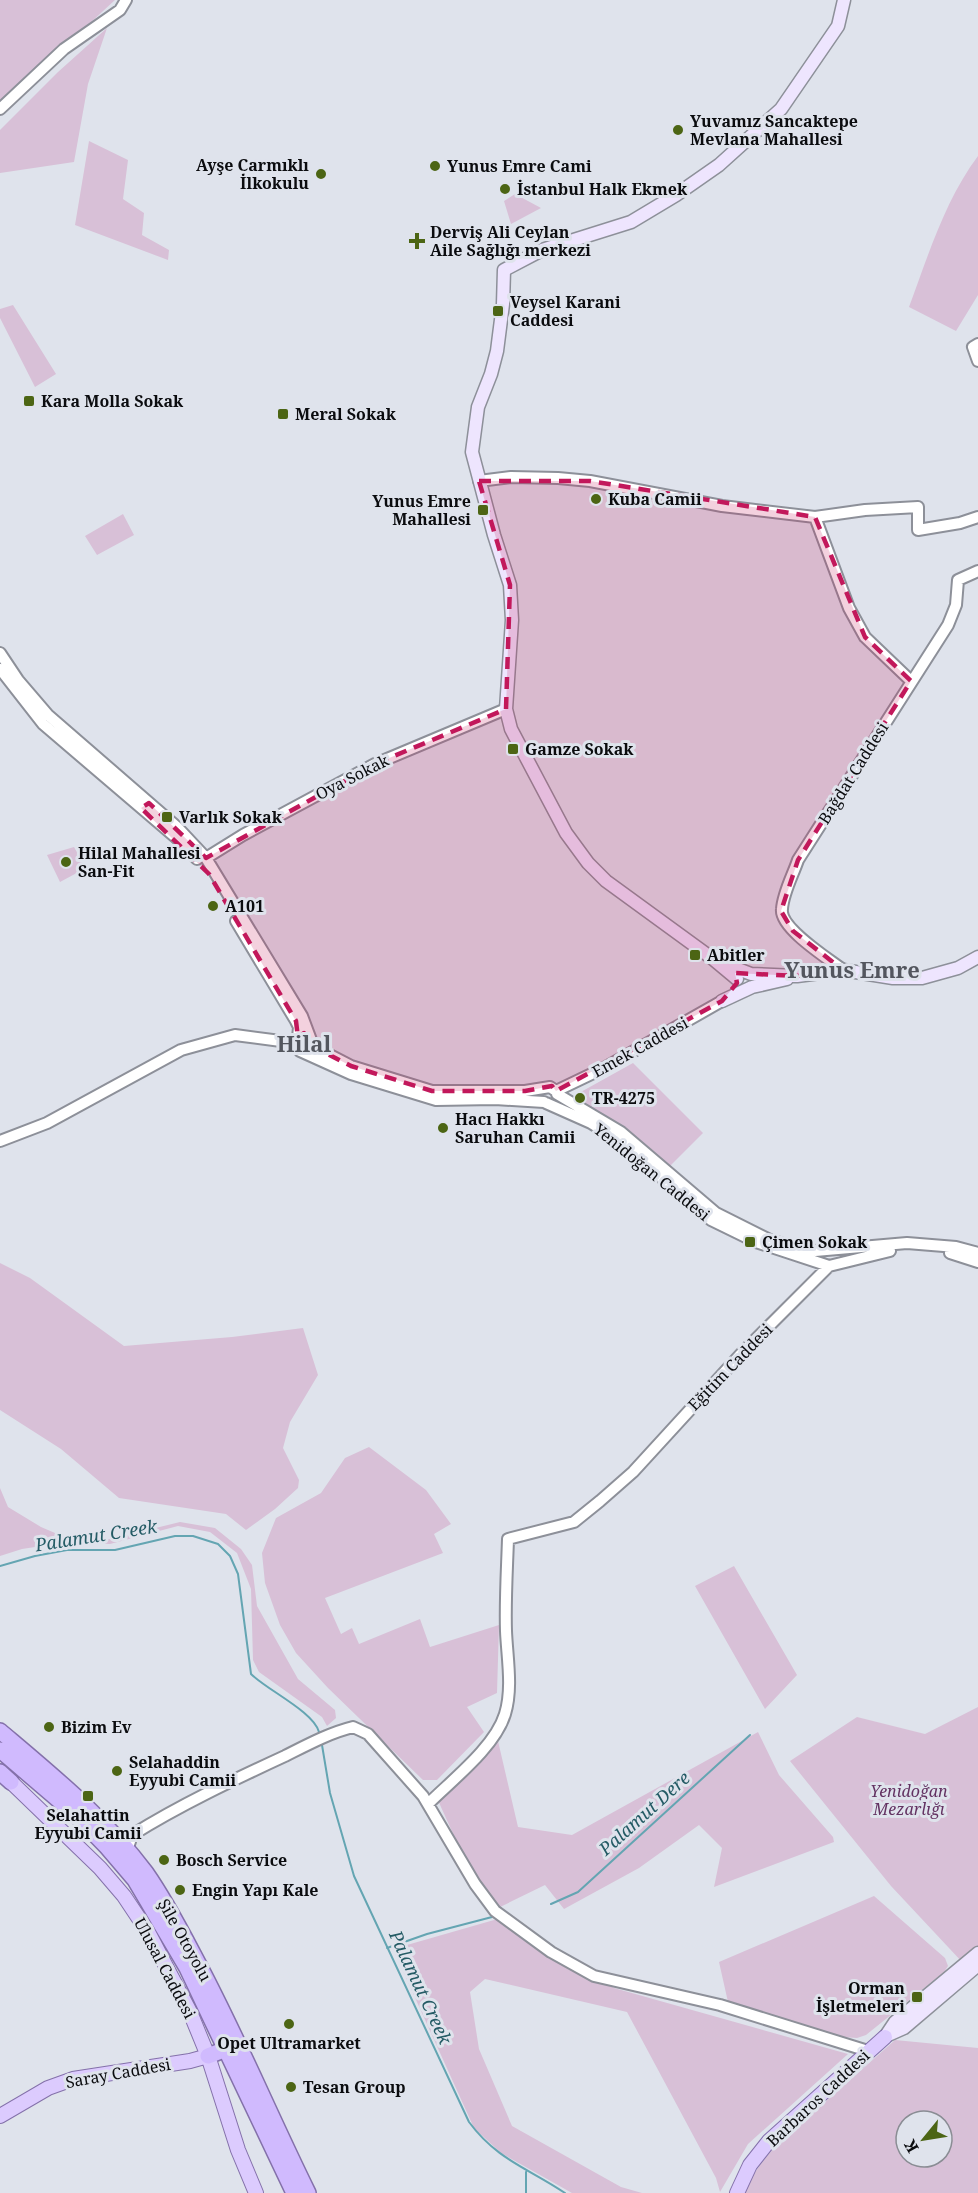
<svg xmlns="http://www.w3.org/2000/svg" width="978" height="2193" font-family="'Noto Serif',serif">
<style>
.green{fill:#d8c0d7;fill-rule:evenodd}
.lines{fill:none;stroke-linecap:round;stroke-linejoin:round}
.stream{stroke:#64a5b2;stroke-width:2}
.tertiary-casing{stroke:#8d9099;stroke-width:14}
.secondary-casing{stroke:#8d9099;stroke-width:15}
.primary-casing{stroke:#8471aa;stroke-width:16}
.trunk-casing{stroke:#8471aa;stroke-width:18}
.tertiary{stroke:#fff;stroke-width:10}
.secondary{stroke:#eee5fe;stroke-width:12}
.primary{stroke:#dccbfe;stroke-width:14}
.trunk{stroke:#d0bafe;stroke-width:15}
.marked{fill:#c2185b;fill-opacity:0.2;stroke:#c2185b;stroke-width:4.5;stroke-dasharray:12 8;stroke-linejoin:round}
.poi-dot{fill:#4c6514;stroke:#dfe3ec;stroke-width:2}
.labels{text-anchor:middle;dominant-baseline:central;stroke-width:6;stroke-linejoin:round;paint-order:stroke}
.poi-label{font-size:16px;font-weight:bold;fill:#0b0c0f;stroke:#dfe3ec;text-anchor:start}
.street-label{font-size:16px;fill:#0b0c0f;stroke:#dfe3ec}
.park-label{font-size:16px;font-style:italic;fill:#633262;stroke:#dfe3ec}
.water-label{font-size:18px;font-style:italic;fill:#245b65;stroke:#dfe3ec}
.district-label{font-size:22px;font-weight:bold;fill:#53565e;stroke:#dfe3ec}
</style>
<rect width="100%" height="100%" fill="#dfe3ec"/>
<!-- green -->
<path class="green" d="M 0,0 L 115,0 L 0,106 Z
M 107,28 L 88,84 L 74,162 L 0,173 L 0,130 L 58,72 Z
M 89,141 L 128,160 L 123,199 L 144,213 L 142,235 L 169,250 L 168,260 L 75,225 Z
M 978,156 L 978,295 L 956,331 L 909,307 C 928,256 945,200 978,156 Z
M 515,194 L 541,208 L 511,224 L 504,201 Z
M 13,305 L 56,374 L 35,387 L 0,318 L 0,309 Z
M 123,514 L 134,535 L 97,555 L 85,536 Z
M 74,847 L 86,868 L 60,882 L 47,855 Z
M 633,1063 L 703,1133 L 670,1166 L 570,1098 Z
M 0,1263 L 30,1278 L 124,1346 L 232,1337 L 303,1328 L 318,1375 L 290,1422 L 283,1448 L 299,1480 L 298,1488 L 275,1509 L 246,1530 L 226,1514 L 119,1498 L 61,1449 L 0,1410 Z
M 369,1447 L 426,1490 L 451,1524 L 434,1534 L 443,1553 L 325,1598 L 341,1634 L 352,1628 L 359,1644 L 420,1619 L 430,1647 L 499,1625 L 497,1693 L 467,1707 L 484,1732 L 437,1780 L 423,1780 L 328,1688 L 296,1653 L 280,1625 L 265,1583 L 262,1553 L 276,1518 L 321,1493 L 345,1458 Z
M 0,1488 L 8,1507 L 41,1527 L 69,1539 L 111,1539 L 180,1522 L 215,1528 L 241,1549 L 252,1565 L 257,1606 L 298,1679 L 335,1710 L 336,1718 L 327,1726 L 322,1717 L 259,1672 L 253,1660 L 251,1589 L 237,1553 L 210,1532 L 178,1526 L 110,1544 L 68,1542 L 22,1549 L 0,1556 Z
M 734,1566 L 797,1675 L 765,1709 L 695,1586 Z
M 978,1707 L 978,1950 L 963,1963 L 891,1886 L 790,1761 L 857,1717 L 925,1734 Z
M 758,1732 L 779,1775 L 833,1837 L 834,1842 L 714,1887 L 722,1848 L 699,1825 L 639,1868 L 564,1909 L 545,1885 L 498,1908 L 479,1891 L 436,1796 L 441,1785 L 498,1741 L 518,1827 L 572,1835 Z
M 874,1896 L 945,1958 L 948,1966 L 944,1972 L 866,2035 L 857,2038 L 842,2037 L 728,2002 L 719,1962 Z
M 501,1918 L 614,1988 L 848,2054 L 748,2144 L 720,2192 L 716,2178 L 627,2012 L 485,1979 L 470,1992 L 479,2049 L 512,2126 L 621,2187 L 642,2193 L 572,2193 L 501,2153 L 474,2128 L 393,1949 Z
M 895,2040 L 978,2048 L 978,2193 L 745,2193 C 756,2158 797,2127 823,2104 C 847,2083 871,2061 895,2040 ZM 906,2121 L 942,2121 L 942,2157 L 906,2157 Z"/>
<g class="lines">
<!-- stream -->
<path class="stream" d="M 0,1566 L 35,1556 L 67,1550 L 115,1550 L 175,1536 L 193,1536 L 218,1544 L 230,1556 L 238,1574 L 251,1674 C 267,1690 314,1712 319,1732
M 322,1745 L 330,1793 L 354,1876 L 469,2122 C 497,2160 528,2168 565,2193
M 551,1904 L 578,1892 L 750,1735
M 387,1948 L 427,1934 L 492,1917
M 526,2172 L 526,2193"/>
<!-- tertiary casing -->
<g class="tertiary-casing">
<path id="tertiary" d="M 0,109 L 64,49 L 120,10 L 126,0
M 978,344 L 973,347 L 978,361
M 479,481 L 511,477 L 558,478 L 590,481 L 722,506 L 815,517 L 865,510 L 918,507 L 918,530 L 960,523 L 978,517
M 815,517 L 849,608 L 865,637 L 911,681
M 0,653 L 18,680 L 48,715 L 177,827 L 206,858 L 302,1016 L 311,1040
M 0,669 L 43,724 L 180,841 L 197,859
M 206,858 L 243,835 L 375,764 L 506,709
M 236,921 L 296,1021 L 299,1027 L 298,1038
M 843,970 C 829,959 779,928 782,909 C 783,893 793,875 798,860 L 948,625 L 956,605 L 958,580 L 978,571
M 312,1042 L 322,1051 L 351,1066 L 432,1091 L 525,1091 L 550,1087 L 556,1091
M 296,1043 L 300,1051 L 351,1074 L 436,1100 L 495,1099 L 544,1102
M 556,1091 L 604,1068 L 722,1001
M 557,1094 L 621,1132 L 716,1213 L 772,1241 L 815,1251 L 907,1243 L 956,1247 L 978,1253
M 546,1103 L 591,1123 L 615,1138 L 711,1220 L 756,1242 L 829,1266
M 0,1141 L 47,1123 L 181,1050 L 235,1035 L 296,1043
M 950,1253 L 978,1262
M 829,1266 L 890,1251
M 428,1804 C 452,1780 495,1747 505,1714 C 513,1688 507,1657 506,1631 C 505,1601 507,1570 508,1539 L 574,1522 L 600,1501 L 633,1472 L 741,1354 L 829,1266
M 127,1851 L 132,1835 C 180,1805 233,1780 285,1756 C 307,1745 329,1733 353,1727 L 368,1734 L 423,1796 L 475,1884 L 495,1911 L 551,1952 L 594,1976 L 720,2005 L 868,2051"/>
</g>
<!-- secondary casing -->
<g class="secondary-casing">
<path id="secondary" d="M 720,962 L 751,974 L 797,976 L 843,970 L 893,978 L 922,978 L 958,968 L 978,957
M 737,979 L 713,959 L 606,881 L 588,863 L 566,833 L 511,729 L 506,709 L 512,620 L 510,585 L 494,535 L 472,452 L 478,407 L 491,374 L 497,351 L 503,304 L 504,270 L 542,250 L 631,222 L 676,195 L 719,165 L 781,109 L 838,26 L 844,0
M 722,1001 L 752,987 L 787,979
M 886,2036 L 904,2028 L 978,1965
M 885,2037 L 895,2022 L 978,1953"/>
</g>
<!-- primary casing -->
<g class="primary-casing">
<path id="primary" d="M 11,1782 L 100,1868 L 124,1896 L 148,1932 L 190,2012 L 208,2056 L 238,2150 L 256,2193
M 0,2116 L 48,2088 L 73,2079 L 190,2061 L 208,2056
M 737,2193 L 750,2165 L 769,2141 L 885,2037"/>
</g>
<!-- trunk casing -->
<g class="trunk-casing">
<path id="trunk" d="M 0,1731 C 52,1775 105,1818 146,1873 C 167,1903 183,1935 200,1967 C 239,2041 271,2118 308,2193
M 0,1750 L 75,1814 L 106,1846 L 135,1880 L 187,1968 L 294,2193
M 0,1772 L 11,1782
M 208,2056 L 226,2049"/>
</g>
<!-- tertiary -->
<use href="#tertiary" class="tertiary"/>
<!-- secondary -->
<use href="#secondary" class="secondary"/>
<!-- primary -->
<use href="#primary" class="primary"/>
<!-- trunk -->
<use href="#trunk" class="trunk"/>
</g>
<!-- marked area -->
<path class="marked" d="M 479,481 L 590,481 L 815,517 L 865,637 L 911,681 L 798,860 L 781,911 L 793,931 L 843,970 L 797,976 L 735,973 L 737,983 L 722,1001 L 556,1091 L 552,1086 L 525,1091 L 432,1091 L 351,1066 L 322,1051 L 304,1033 L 298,1038 L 296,1021 L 209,874 L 141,808 L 149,803 L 206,858 L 375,764 L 506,709 L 510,585 Z"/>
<!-- markers -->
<g class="poi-dot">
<circle cx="678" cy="130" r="6"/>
<circle cx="435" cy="166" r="6"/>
<circle cx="321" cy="174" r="6"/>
<circle cx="505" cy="189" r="6"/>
<path d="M414 232h6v6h6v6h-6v6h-6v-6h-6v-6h6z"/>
<rect x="492" y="305" width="12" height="12" rx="3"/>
<rect x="23" y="395" width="12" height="12" rx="3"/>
<rect x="277" y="408" width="12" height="12" rx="3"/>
<circle cx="596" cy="499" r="6"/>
<rect x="477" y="504" width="12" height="12" rx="3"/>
<rect x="507" y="743" width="12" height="12" rx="3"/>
<rect x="161" y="811" width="12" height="12" rx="3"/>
<circle cx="66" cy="862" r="6"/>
<circle cx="213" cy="906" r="6"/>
<rect x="689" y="949" width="12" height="12" rx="3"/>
<circle cx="580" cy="1098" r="6"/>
<circle cx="443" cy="1128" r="6"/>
<rect x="744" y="1236" width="12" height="12" rx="3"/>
<circle cx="49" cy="1727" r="6"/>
<circle cx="117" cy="1771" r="6"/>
<rect x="82" y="1790" width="12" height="12" rx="3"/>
<circle cx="164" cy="1860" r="6"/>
<circle cx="180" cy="1890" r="6"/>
<rect x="911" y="1991" width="12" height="12" rx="3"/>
<circle cx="289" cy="2024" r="6"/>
<circle cx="291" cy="2087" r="6"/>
</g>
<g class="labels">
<!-- poi labels -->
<g class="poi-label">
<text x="690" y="121">Yuvamız Sancaktepe<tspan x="690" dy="18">Mevlana Mahallesi</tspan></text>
<text x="309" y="165" text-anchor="end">Ayşe Çarmıklı<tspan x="309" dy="18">İlkokulu</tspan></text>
<text x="447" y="166">Yunus Emre Cami</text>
<text x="517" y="189">İstanbul Halk Ekmek</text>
<text x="430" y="232">Derviş Ali Ceylan<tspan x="430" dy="18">Aile Sağlığı merkezi</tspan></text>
<text x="510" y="302">Veysel Karani<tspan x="510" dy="18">Caddesi</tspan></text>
<text x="41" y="401">Kara Molla Sokak</text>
<text x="295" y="414">Meral Sokak</text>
<text x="608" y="499">Kuba Camii</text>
<text x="471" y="501" text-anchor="end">Yunus Emre<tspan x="471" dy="18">Mahallesi</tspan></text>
<text x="525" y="749">Gamze Sokak</text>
<text x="179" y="817">Varlık Sokak</text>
<text x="78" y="853">Hilal Mahallesi<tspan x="78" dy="18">San-Fit</tspan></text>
<text x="225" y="906">A101</text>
<text x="707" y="955">Abitler</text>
<text x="592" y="1098">TR-4275</text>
<text x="455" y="1119">Hacı Hakkı<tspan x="455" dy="18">Saruhan Camii</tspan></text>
<text x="762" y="1242">Çimen Sokak</text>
<text x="61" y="1727">Bizim Ev</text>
<text x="129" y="1762">Selahaddin<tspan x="129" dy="18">Eyyubi Camii</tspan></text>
<text x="88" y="1815" text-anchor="middle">Selahattin<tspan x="88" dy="18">Eyyubi Camii</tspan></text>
<text x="176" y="1860">Bosch Service</text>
<text x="192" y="1890">Engin Yapı Kale</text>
<text x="905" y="1988" text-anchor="end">Orman<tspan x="905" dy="18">İşletmeleri</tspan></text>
<text x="289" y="2043" text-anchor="middle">Opet Ultramarket</text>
<text x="303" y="2087">Tesan Group</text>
</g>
<!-- street labels -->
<g class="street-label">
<text transform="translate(853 773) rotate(-58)">Bağdat Caddesi</text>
<text transform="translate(352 777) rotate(-27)">Oya Sokak</text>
<text transform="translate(640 1047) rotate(-29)">Emek Caddesi</text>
<text transform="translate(652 1172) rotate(39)">Yenidoğan Caddesi</text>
<text transform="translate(730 1367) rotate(-46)">Eğitim Caddesi</text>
<text transform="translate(185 1940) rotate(61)">Şile Otoyolu</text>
<text transform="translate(165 1968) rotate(62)">Ulusal Caddesi</text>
<text transform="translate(118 2073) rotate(-10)">Saray Caddesi</text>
<text transform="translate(818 2098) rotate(-43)">Barbaros Caddesi</text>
</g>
<!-- park labels -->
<g class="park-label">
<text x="909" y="1791">Yenidoğan<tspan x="909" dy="18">Mezarlığı</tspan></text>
</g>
<!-- water labels -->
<g class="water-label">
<text transform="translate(96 1535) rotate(-9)">Palamut Creek</text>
<text transform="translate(644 1813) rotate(-42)">Palamut Dere</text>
<text transform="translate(421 1987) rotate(65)">Palamut Creek</text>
</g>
<!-- district labels -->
<g class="district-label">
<text x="852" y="969">Yunus Emre</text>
<text x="304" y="1043">Hilal</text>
</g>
</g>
<!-- north arrow -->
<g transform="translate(924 2139) rotate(240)"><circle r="28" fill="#dfe3ec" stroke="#8a8d94" stroke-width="1.5"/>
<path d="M0-4.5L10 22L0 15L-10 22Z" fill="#4c6514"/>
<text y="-9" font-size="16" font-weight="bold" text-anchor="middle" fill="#0b0c0f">K</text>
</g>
</svg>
